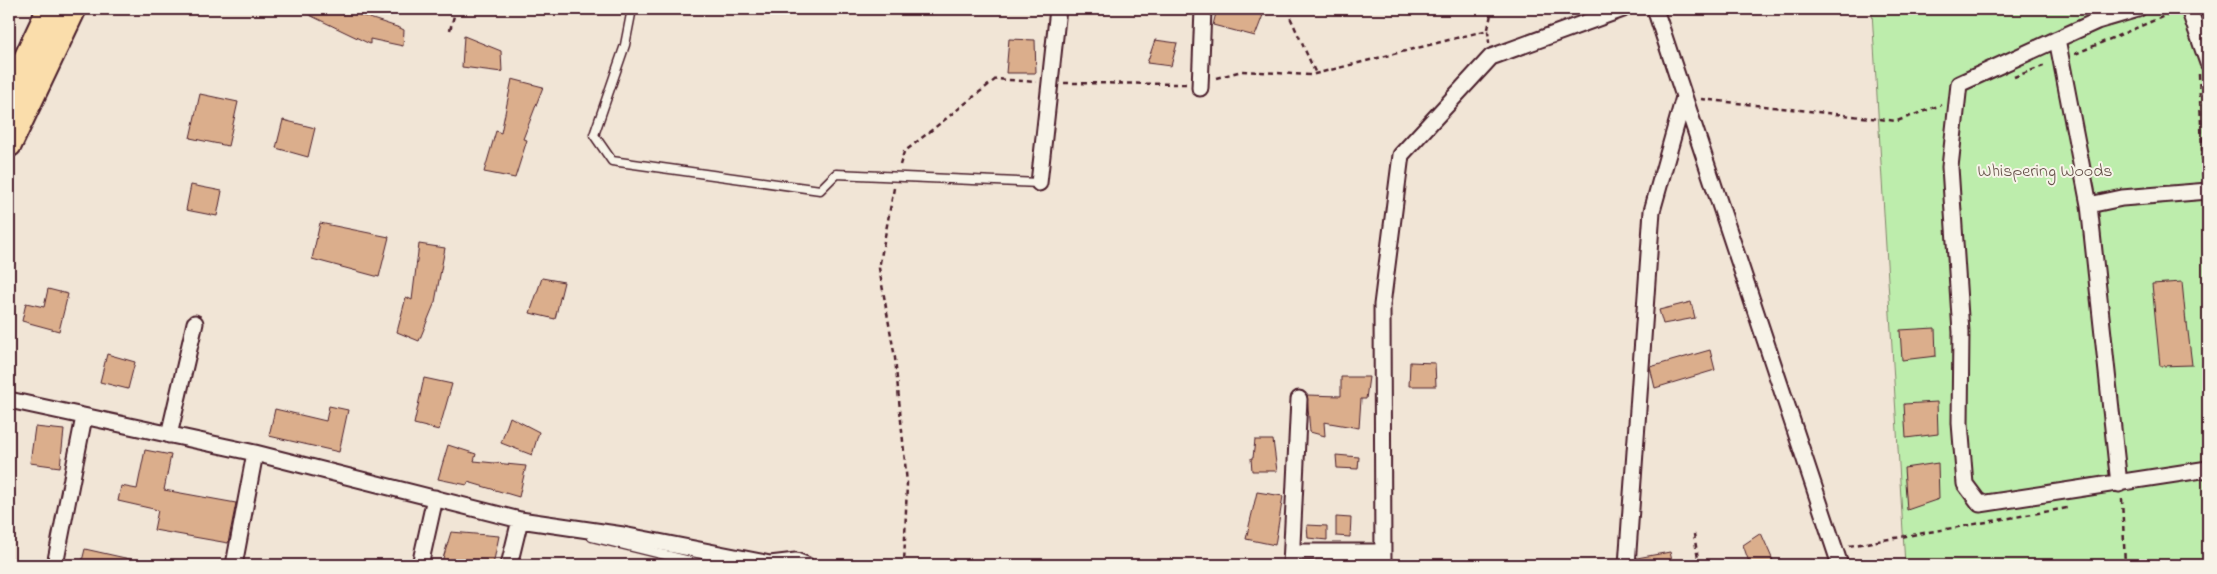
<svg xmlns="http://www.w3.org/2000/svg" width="2217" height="574" font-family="'Indie Flower',sans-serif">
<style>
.green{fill:#bdedac;stroke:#84866c}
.building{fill:#dbae8c;stroke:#4a1f2b}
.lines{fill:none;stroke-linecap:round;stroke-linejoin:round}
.service-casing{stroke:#4a1f2b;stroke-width:11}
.minor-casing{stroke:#4a1f2b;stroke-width:19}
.trunk-casing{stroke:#4a1f2b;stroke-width:29}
.path{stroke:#4a1f2b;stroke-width:2.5;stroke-dasharray:5 4;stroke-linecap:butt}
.service{stroke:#f7f3e8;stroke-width:8}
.minor{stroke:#f7f3e8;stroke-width:15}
.trunk{stroke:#faddab;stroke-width:25}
.labels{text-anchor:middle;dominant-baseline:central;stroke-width:4;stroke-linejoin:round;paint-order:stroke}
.park-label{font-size:18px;fill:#67524b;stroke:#f7f3e8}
</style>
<rect width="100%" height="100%" fill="#f1e5d6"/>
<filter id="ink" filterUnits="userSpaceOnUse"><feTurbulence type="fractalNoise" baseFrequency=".02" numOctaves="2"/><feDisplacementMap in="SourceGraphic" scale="10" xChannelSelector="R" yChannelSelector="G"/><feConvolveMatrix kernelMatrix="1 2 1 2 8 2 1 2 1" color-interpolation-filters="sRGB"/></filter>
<g filter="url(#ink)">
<!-- green -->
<path class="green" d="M 1882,9 L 2208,9 L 2208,565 L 1905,565 L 1872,12 Z"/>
<!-- building -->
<path class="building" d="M 297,9 L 342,9 L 400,28 L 404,30 L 403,46 L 370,39 L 370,44 Z
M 1217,9 L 1263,15 L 1255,36 L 1213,25 Z
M 464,36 L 501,51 L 502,72 L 462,67 Z
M 1009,39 L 1035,40 L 1036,73 L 1006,73 Z
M 1155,40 L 1177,43 L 1171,66 L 1147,63 Z
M 512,79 L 543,87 L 523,139 L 527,140 L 515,178 L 484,172 L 496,131 L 501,133 Z
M 200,94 L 238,102 L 228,146 L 190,138 Z
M 283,120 L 315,128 L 308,157 L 276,148 Z
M 191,185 L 222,191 L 217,216 L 186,210 Z
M 320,223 L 389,237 L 379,277 L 312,259 Z
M 419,244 L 445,248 L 435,302 L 419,341 L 397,332 L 406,297 L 412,300 Z
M 542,278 L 564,282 L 555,319 L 530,313 Z
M 2182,282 L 2186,323 L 2187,323 L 2192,365 L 2160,366 L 2152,284 Z
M 48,289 L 68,294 L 59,331 L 22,321 L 26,303 L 44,307 Z
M 1691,302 L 1695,318 L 1663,324 L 1659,310 Z
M 1935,328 L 1936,356 L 1902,360 L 1900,330 Z
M 1710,350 L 1715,370 L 1655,388 L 1650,367 Z
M 107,354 L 135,362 L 128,389 L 100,382 Z
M 1410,362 L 1435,363 L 1436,386 L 1409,386 Z
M 1341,377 L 1369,377 L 1366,399 L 1361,399 L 1359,428 L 1324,422 L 1325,436 L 1310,432 L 1307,395 L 1341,396 Z
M 424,378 L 452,384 L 439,430 L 414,424 Z
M 1937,402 L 1938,434 L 1906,438 L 1904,404 Z
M 329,406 L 348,410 L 339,452 L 269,436 L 275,409 L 326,421 Z
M 510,417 L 539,432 L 532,455 L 501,443 Z
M 35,427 L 64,430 L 60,467 L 30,463 Z
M 1255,440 L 1273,440 L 1277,471 L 1252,471 L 1251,458 L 1253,458 Z
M 448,445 L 476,454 L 474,461 L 526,466 L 519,497 L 468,482 L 467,485 L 438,479 Z
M 145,450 L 171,455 L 164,490 L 236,503 L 228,543 L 154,530 L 158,510 L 118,501 L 121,486 L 137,489 Z
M 1336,455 L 1359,457 L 1358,469 L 1337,468 Z
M 1938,463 L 1939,499 L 1907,510 L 1904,468 Z
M 1257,492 L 1283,496 L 1275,545 L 1246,539 Z
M 1336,517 L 1351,518 L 1350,537 L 1336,536 Z
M 1307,525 L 1327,526 L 1327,540 L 1308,538 Z
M 451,532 L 499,536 L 493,565 L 441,565 Z
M 1761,533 L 1775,565 L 1750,565 L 1743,545 Z
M 85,549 L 134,560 L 134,565 L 81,565 Z
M 1670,552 L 1673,565 L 1636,565 L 1637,558 Z"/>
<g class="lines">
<!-- service casing -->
<g class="service-casing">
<path id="service" d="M 632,9 L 625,45 L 594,135 L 612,161 L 820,190 L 836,174 L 1039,183
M 592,537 L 706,565"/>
</g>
<!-- minor casing -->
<g class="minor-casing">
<path id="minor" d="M 1655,9 L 1840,565
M 2138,9 L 2097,21 L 1959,84 L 1950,167 L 1961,332 L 1960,423 L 1965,484 L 1980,504 L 2208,469
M 2189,9 L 2208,63
M 2057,39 L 2089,205 L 2119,484
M 1200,88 L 1203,9
M 1039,183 L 1058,9
M 2089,205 L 2122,198 L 2208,191
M 9,400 L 255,453 L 234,565
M 169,435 L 195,323
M 255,453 L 520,520 L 623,535 L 770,564 L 796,561 L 806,565
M 1292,552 L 1383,552
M 55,565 L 84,417
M 420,565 L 435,498
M 509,565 L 520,520
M 1291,565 L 1299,399
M 1383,565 L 1382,305 L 1401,155 L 1491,57 L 1623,9
M 1627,565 L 1652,211 L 1684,97"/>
</g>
<!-- trunk casing -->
<g class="trunk-casing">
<path id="trunk" d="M 9,96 L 50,9
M 9,144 L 73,9"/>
</g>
<!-- path -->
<path class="path" d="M 1290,9 L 1290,17 L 1316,74
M 1488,29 L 1492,9
M 450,30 L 456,9
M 2075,54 L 2176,11
M 2199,74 L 2203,176
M 2014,77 L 2046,65
M 1216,78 L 1242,71 L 1311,75 L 1488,30 L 1489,43
M 1064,83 L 1186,84
M 1701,99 L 1897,121 L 1941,105
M 900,165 L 904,152 L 996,79 L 1036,82
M 894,188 L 879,268 L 895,358 L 907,483 L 904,565
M 2204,207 L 2208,301
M 2122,499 L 2125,565
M 1694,534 L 1699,565
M 1849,546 L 2067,508"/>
<!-- service -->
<use href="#service" class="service"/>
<!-- minor -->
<use href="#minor" class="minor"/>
<!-- trunk -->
<use href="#trunk" class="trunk"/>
</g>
</g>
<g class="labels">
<!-- park labels -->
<g class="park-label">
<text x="2045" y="172">Whispering Woods</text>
</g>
</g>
<!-- margin -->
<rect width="2217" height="574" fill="none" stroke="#f7f3e8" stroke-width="30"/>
<rect x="15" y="15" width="2187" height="544" fill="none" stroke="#4a1f2b" stroke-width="2" filter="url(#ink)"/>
</svg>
